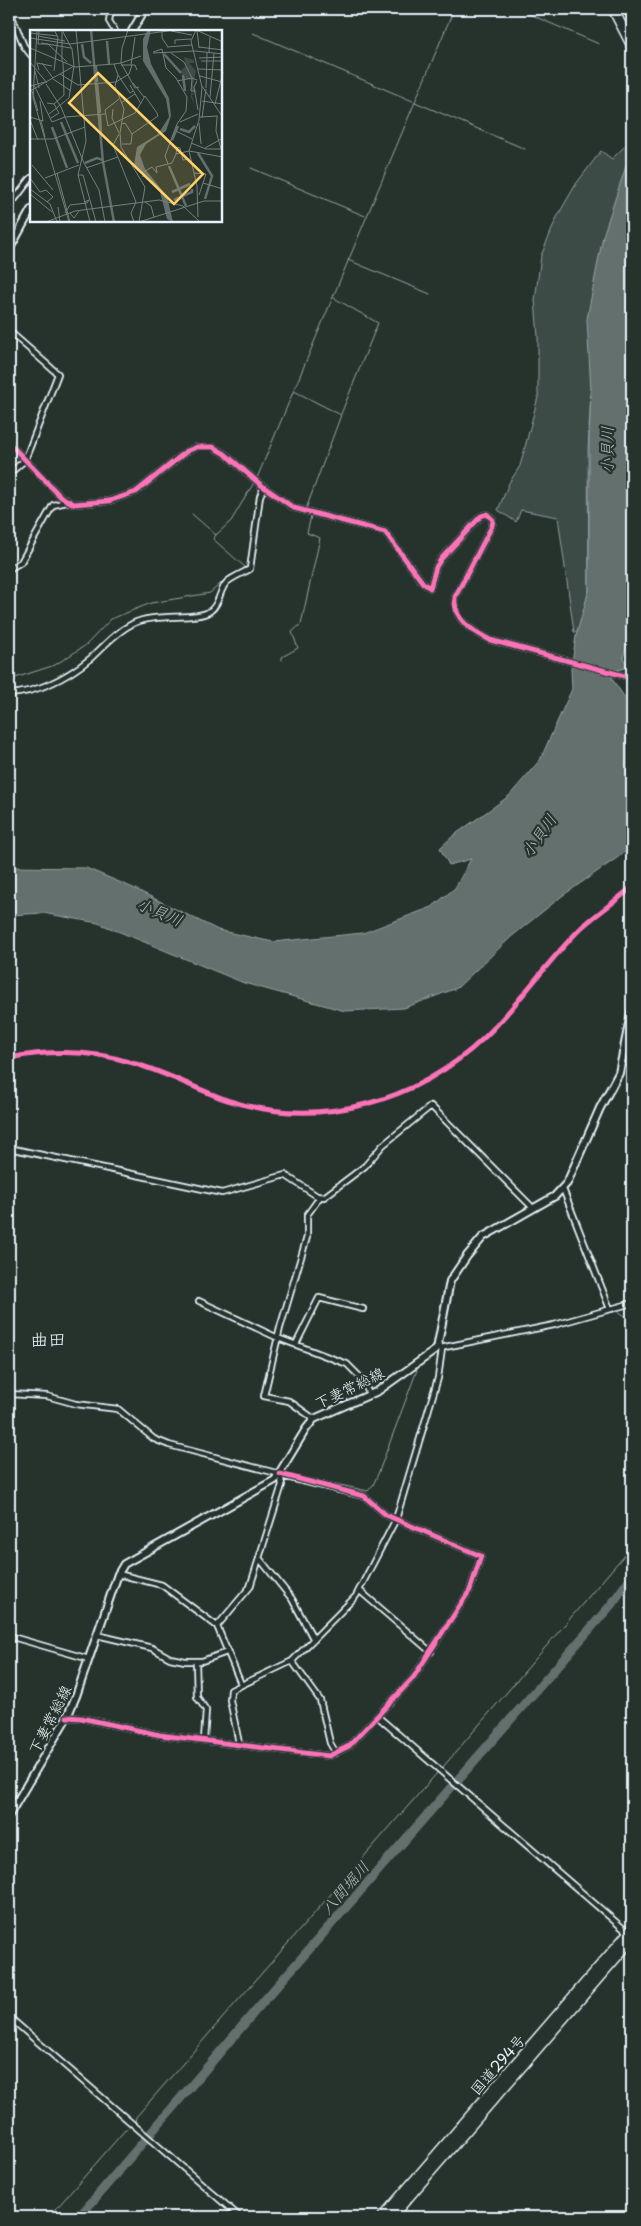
<svg xmlns="http://www.w3.org/2000/svg" width="641" height="2226" font-family="'Playpen Sans','Klee One',sans-serif">
<style>
.green{fill:#3e4b47;stroke:#939ea0}
.water{fill:#636f6d;stroke:#98a3a5}
.lines{fill:none;stroke-linecap:round;stroke-linejoin:round}
.stream{stroke:#98a3a5;stroke-width:1}
.river{stroke:#636f6d;stroke-width:9}
.minor-casing{stroke:#e8f1f8;stroke-width:8}
.secondary-casing{stroke:#e8f1f8;stroke-width:10}
.trunk-casing{stroke:#e8f1f8;stroke-width:11}
.motorway-casing{stroke:#e8f1f8;stroke-width:12}
.minor{stroke:#26332d;stroke-width:4.5}
.secondary{stroke:#26332d;stroke-width:6}
.trunk{stroke:#26332d;stroke-width:8}
.motorway{stroke:#26332d;stroke-width:9}
.cycleway-casing{stroke:#26332d;stroke-width:8}
.cycleway{stroke:#fb73b8;stroke-width:5}
.labels{text-anchor:middle;dominant-baseline:central;stroke-width:4.5;stroke-linejoin:round;paint-order:stroke}
.street-label{font-size:15px;fill:#e8f1f8;stroke:#26332d}
.water-label{font-size:16px;font-style:italic;fill:#b3bdc0;stroke:#26332d}
.quarter-label{font-size:18px;fill:#e8f1f8;stroke:#26332d}
.inset-river{fill:none;stroke:#636f6d;stroke-width:2.5}
.inset-road{fill:none;stroke:#747f7e;stroke-width:1}
.view{fill:#ffd166;fill-opacity:0.15;stroke:#ffd166;stroke-width:2.5}
.inset-edge{fill:none;stroke:#e8f1f8;stroke-width:2.5}
</style>
<rect width="100%" height="100%" fill="#26332d"/>
<filter id="ink" filterUnits="userSpaceOnUse"><feTurbulence type="fractalNoise" baseFrequency=".02" numOctaves="2"/><feDisplacementMap in="SourceGraphic" scale="10" xChannelSelector="R" yChannelSelector="G"/><feConvolveMatrix kernelMatrix="1 2 1 2 8 2 1 2 1" color-interpolation-filters="sRGB"/></filter>
<g filter="url(#ink)">
<!-- green -->
<path class="green" d="M 632,139 L 632,156 L 626,166 L 591,391 L 588,450 L 589,590 L 579,632 L 574,632 L 558,517 L 521,510 L 516,522 L 498,510 L 509,483 L 520,466 L 538,397 L 538,337 L 535,300 L 541,256 L 557,217 L 576,184 L 601,151 L 612,159 Z"/>
<!-- water -->
<path class="water" d="M 632,156 L 632,628 L 623,658 L 629,667 L 617,670 L 612,679 L 632,708 L 632,842 L 627,851 L 562,896 L 511,937 L 457,988 L 404,1008 L 345,1011 L 244,983 L 98,923 L 43,913 L 9,915 L 9,867 L 86,868 L 131,887 L 218,930 L 273,942 L 363,933 L 432,907 L 455,888 L 471,859 L 449,865 L 440,848 L 453,836 L 509,796 L 540,760 L 572,689 L 571,669 L 576,636 L 589,590 L 589,440 L 591,391 L 587,319 L 603,236 L 626,166 Z"/>
<g class="lines">
<!-- stream -->
<path class="stream" d="M 517,9 L 599,44
M 253,33 L 525,149
M 251,168 L 365,216
M 348,260 L 430,294
M 334,298 L 378,323 L 341,414
M 294,391 L 341,415 L 306,509
M 257,478 L 454,9
M 192,514 L 216,535 L 231,521 L 255,481
M 282,660 L 282,657 L 298,648 L 292,632 L 301,624 L 320,538 L 307,533 L 311,516 L 305,513
M 9,680 L 55,665 L 86,645 L 111,619 L 151,603 L 210,593 L 229,576 L 246,568 L 213,539 L 216,535
M 538,1330 L 618,1311 L 632,1321
M 442,1351 L 487,1341
M 285,1473 L 368,1491 L 373,1485 L 378,1474 L 417,1370 L 419,1366 L 439,1353
M 443,1767 L 632,1546
M 135,2122 L 136,2117 L 437,1773
M 49,2217 L 126,2129 L 130,2127"/>
<!-- river -->
<path class="river" d="M 79,2217 L 256,2010 L 611,1605 L 632,1576"/>
<!-- minor casing -->
<g class="minor-casing">
<path id="minor" d="M 9,9 L 24,46 L 31,55
M 111,9 L 109,21 L 115,31
M 9,207 L 31,178
M 9,331 L 58,374 L 25,460 L 9,474
M 9,443 L 61,497 L 74,504 L 109,501 L 136,492 L 187,451 L 197,447 L 213,447 L 225,454 L 261,485 L 294,508 L 385,532 L 423,583 L 430,588 L 436,567 L 441,559 L 481,516 L 487,514 L 493,520 L 492,526 L 455,597 C 453,620 471,630 490,640 L 632,678
M 9,569 L 21,562 L 53,505 L 67,502
M 9,694 C 39,692 68,677 91,658 C 104,646 116,632 132,624 C 154,612 197,621 210,611 C 220,604 219,590 227,582 C 233,577 243,573 250,569 L 260,496 L 264,487
M 9,1148 L 222,1193 L 285,1175 L 317,1196 L 324,1197 L 365,1166 L 383,1145 L 431,1106 L 533,1208
M 563,1189 L 610,1309
M 199,1301 L 278,1338 L 347,1364 L 364,1381 L 369,1395
M 296,1344 L 319,1298 L 363,1309
M 440,1348 L 554,1325 L 632,1303
M 9,1394 L 47,1396 L 76,1404 L 118,1409 L 154,1439 L 169,1445 L 280,1474 L 282,1485 L 250,1587 L 217,1626
M 314,1419 L 289,1401 L 264,1396 L 280,1328 L 307,1237 L 307,1215 L 320,1197
M 259,1558 L 292,1599 L 314,1640
M 118,1574 L 162,1585 L 217,1626 L 241,1684
M 359,1590 L 431,1652
M 97,1635 L 152,1648 L 170,1658 L 185,1661 L 202,1661 L 227,1652
M 9,1636 L 89,1659
M 196,1661 L 197,1697 L 206,1710 L 204,1740
M 292,1661 L 320,1700 L 330,1743 L 336,1753
M 377,1716 L 632,1936
M 67,1717 L 81,1718 L 160,1735 L 329,1756 L 349,1746 L 413,1678 L 470,1590 L 481,1556 L 386,1515 L 364,1496 L 282,1476
M 239,1743 L 230,1700 L 231,1690 L 292,1661 L 356,1596 L 396,1519 L 438,1378 L 442,1349
M 9,2017 L 240,2217"/>
</g>
<!-- secondary casing -->
<g class="secondary-casing">
<path id="secondary" d="M 132,31 L 145,9
M 9,250 L 31,210
M 9,1815 L 67,1717 L 76,1696 L 118,1574 L 124,1564 L 275,1480 L 306,1429 L 314,1419 L 378,1391 L 437,1349 L 450,1281 L 467,1256 L 483,1237 L 555,1196 L 567,1183 L 600,1108 L 619,1073 L 632,1009"/>
</g>
<!-- trunk casing -->
<g class="trunk-casing">
<path id="trunk" d="M 382,2217 L 632,1928
M 392,2217 L 632,1940"/>
</g>
<!-- motorway casing -->
<g class="motorway-casing">
<path id="motorway" d="M 613,9 L 632,46"/>
</g>
<!-- minor -->
<use href="#minor" class="minor"/>
<!-- secondary -->
<use href="#secondary" class="secondary"/>
<!-- trunk -->
<use href="#trunk" class="trunk"/>
<!-- motorway -->
<use href="#motorway" class="motorway"/>
<!-- cycleway casing -->
<g class="cycleway-casing">
<path id="cycleway" d="M 9,443 L 61,497 L 74,504 L 109,501 L 136,492 L 187,451 L 197,447 L 213,447 L 225,454 L 261,485 L 294,508 L 385,532 L 423,583 L 430,588 L 436,567 L 441,559 L 481,516 L 487,514 L 493,520 L 492,526 L 455,597 C 453,620 471,630 490,640 L 632,678
M 9,1058 C 51,1050 94,1050 136,1064 C 167,1073 196,1089 227,1100 C 318,1130 416,1103 485,1037 C 520,1003 547,961 582,927 C 598,913 616,901 632,887
M 67,1717 L 81,1718 L 160,1735 L 329,1756 L 349,1746 L 413,1678 L 470,1590 L 481,1556 L 386,1515 L 364,1496 L 280,1474"/>
</g>
<!-- cycleway -->
<use href="#cycleway" class="cycleway"/>
</g>
</g>
<g class="labels">
<!-- street labels -->
<g class="street-label">
<text transform="translate(349 1387) rotate(-26)">下妻常総線</text>
<text transform="translate(49 1719) rotate(-63)">下妻常総線</text>
<text transform="translate(497 2064) rotate(-49)">国道294号</text>
</g>
<!-- water labels -->
<g class="water-label">
<text transform="translate(606 450) rotate(-90)">小貝川</text>
<text transform="translate(538 835) rotate(-55)">小貝川</text>
<text transform="translate(160 911) rotate(23)">小貝川</text>
<text transform="translate(344 1887) rotate(-49)">八間堀川</text>
</g>
<!-- quarter labels -->
<g class="quarter-label">
<text x="48" y="1338">曲田</text>
</g>
</g>
<!-- overview -->
<g transform="translate(30 30)">
<rect width="192" height="192" fill="#26332d"/>
<path d="M 154,27 L 164,30 L 164,33 L 159,33 L 166,41 L 163,55 L 167,62 L 162,65 L 165,76 L 161,67 L 161,63 L 165,63 L 161,61 L 162,50 L 154,49 L 150,41 L 156,36 Z" fill="#3e4b47"/>
<path d="M 121,0 L 117,17 L 121,34 L 139,68 L 141,86 L 136,101 L 116,114 L 110,125 L 115,139 L 137,166 L 143,192 L 137,189 L 130,162 L 104,135 L 107,117 L 128,104 L 139,87 L 136,69 L 113,31 L 113,9 L 117,1 Z" fill="#636f6d"/>
<path class="inset-river" d="M 61,0 L 73,132 L 84,192M 77,11 L 79,34M 52,14 L 54,27 L 61,33M 134,24 L 151,43M 66,36 L 67,52M 153,45 L 155,61M 67,54 L 70,83M 70,85 L 71,104M 31,92 L 48,133M 22,97 L 37,138M 150,99 L 159,102 L 165,96M 142,110 L 148,96M 168,123 L 182,146 L 175,169M 55,133 L 67,128 L 73,130M 139,136 L 156,176M 142,162 L 160,154M 144,170 L 162,162 L 162,159"/>
<path class="inset-road" d="M 7,0 L 3,68 L 39,192M 9,0 L 8,14 L 18,14 L 37,32M 32,0 L 42,19 L 44,36M 46,0 L 56,111 L 48,145 L 60,192M 98,0 L 92,18 L 91,33 L 84,34 L 88,45 L 85,56 L 94,79 L 90,103 L 91,117 L 115,157 L 109,192M 166,0 L 161,11 L 172,57 L 169,90 L 159,121 L 167,156 L 168,187M 166,0 L 193,12M 167,0 L 169,18M 9,1 L 25,1M 141,1 L 162,5M 32,2 L 32,31M 132,2 L 132,8 L 138,17M 0,3 L 28,6M 8,6 L 35,11M 0,8 L 40,14 L 145,0M 11,13 L 41,18M 145,14 L 145,10 L 161,9M 137,17 L 162,15M 169,17 L 193,20M 0,18 L 45,37 L 84,34M 123,22 L 132,19 L 136,38 L 146,48 L 157,67 L 156,81 L 147,94 L 135,126 L 138,134M 123,23 L 165,21 L 193,24M 141,23 L 154,32 L 162,48 L 167,50M 179,23 L 180,7M 169,28 L 193,27M 171,31 L 193,31M 0,32 L 17,53M 12,33 L 23,48M 91,35 L 105,35 L 107,40M 101,35 L 105,7M 168,39 L 193,40M 9,40 L 7,33 L 22,36M 5,41 L 9,58M 24,41 L 28,7 L 24,0M 30,44 L 48,55 L 86,52 L 99,44 L 102,35M 88,45 L 100,63 L 103,61M 170,46 L 192,52M 23,49 L 41,61M 147,51 L 162,48 L 161,61 L 165,61M 167,51 L 164,57 L 168,80M 103,53 L 114,67M 16,54 L 31,77 L 54,133 L 69,160 L 75,192M 4,55 L 22,92 L 35,87 L 75,84M 100,55 L 111,74M 0,56 L 15,52M 172,56 L 192,86M 109,57 L 105,58 L 91,33 L 111,26M 176,58 L 177,23M 0,61 L 44,36M 2,61 L 8,81M 180,67 L 184,23M 89,69 L 75,80 L 78,96 L 105,83 L 115,66 L 127,83 L 128,86 L 102,104M 172,71 L 193,74M 17,73 L 24,74 L 34,65 L 33,32M 91,73 L 105,64M 185,74 L 193,42M 83,79 L 82,88 L 89,103M 19,84 L 39,68 L 44,36M 0,87 L 13,91 L 10,71M 170,87 L 188,86M 187,87 L 186,101 L 191,119M 21,88 L 29,83 L 24,74M 172,88 L 176,59M 0,90 L 8,110M 11,91 L 15,107M 150,92 L 168,84M 169,93 L 171,114M 146,101 L 162,109M 89,104 L 83,115 L 106,172 L 101,183 L 104,192M 0,109 L 23,109 L 55,97M 161,113 L 176,119 L 192,119M 92,114 L 101,114 L 102,104 L 95,93 L 92,94M 175,118 L 193,108M 159,121 L 193,127M 146,124 L 147,117 L 150,118 L 153,130 L 160,129M 2,135 L 23,160M 56,138 L 88,127M 27,143 L 40,192M 164,143 L 176,144 L 169,165M 48,145 L 53,145 L 66,192M 112,146 L 115,147 L 112,143 L 122,137 L 127,143 L 126,137 L 142,133 L 146,124 L 159,121M 0,148 L 10,162 L 16,160 L 23,167 L 17,172M 15,148 L 49,135M 173,153 L 193,159M 0,159 L 20,174 L 27,192M 0,164 L 22,182M 115,172 L 121,176 L 124,187M 28,177 L 30,192M 35,183 L 40,175 L 57,173 L 59,170 L 54,172M 40,183 L 44,188 L 49,181M 16,192 L 45,181 L 129,170 L 153,176 L 170,192M 109,192 L 174,171 L 193,171"/>
<path class="view" d="M 68,43 L 173,144 L 144,174 L 39,73 Z"/>
<rect width="192" height="192" class="inset-edge"/>
</g>
<!-- margin -->
<rect width="641" height="2226" fill="none" stroke="#26332d" stroke-width="30"/>
<rect x="15" y="15" width="611" height="2196" fill="none" stroke="#e8f1f8" stroke-width="2" filter="url(#ink)"/>
</svg>
